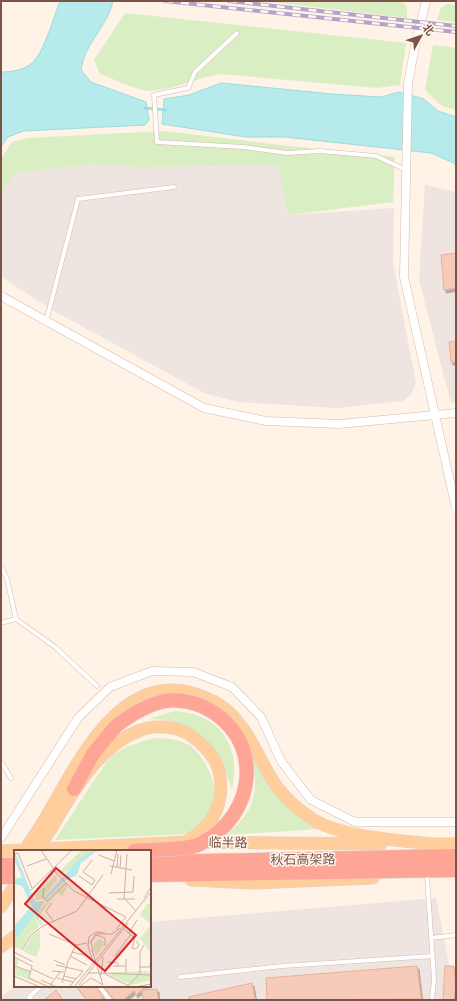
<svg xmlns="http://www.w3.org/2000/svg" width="457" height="1001" font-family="Ubuntu,'Noto Sans SC',sans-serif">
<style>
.industrial{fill:#eee5e0}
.green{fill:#d9eec2}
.water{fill:#b7eaeb;stroke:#9cdcde}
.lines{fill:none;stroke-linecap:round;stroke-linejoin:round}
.stream{stroke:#9cdcde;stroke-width:2.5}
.building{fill:#f7cbba;stroke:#ecae98;filter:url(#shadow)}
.lane-casing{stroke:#d5baad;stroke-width:5}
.street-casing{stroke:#d5baad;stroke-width:9}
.primary-casing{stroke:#ddd2cf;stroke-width:13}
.highway-casing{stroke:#ddd2cf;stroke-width:15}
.lane{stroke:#fff;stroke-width:4}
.street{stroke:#fff;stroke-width:8}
.primary{stroke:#ffce9c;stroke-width:12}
.highway{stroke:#ffa596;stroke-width:14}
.rail-casing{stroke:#b3a2cb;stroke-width:4}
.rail{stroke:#fff6ee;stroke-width:2.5;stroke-dasharray:8;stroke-linecap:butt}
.primary-bridge-casing{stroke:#ddd2cf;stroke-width:13;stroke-linecap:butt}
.highway-bridge-casing{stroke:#ddd2cf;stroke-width:15;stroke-linecap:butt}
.primary-bridge{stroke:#ffce9c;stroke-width:12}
.highway-bridge{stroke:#ffa596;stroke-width:14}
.labels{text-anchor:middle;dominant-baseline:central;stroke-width:3;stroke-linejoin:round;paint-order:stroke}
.street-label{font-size:13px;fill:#7c5347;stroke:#fff6ee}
.inset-road{fill:none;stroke:#cbb2a6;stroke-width:1}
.view{fill:#d62828;fill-opacity:0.15;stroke:#d62828;stroke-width:2}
.inset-edge{fill:none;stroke:#7c5347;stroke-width:2}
</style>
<defs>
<filter id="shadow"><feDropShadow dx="2" dy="3" stdDeviation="0" flood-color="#0004"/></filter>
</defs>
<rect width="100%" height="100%" fill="#fff2e6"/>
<!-- industrial -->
<path class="industrial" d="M 94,164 L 277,165 L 289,215 L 394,208 L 393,263 L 416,383 L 411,394 L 403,401 L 337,408 L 238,402 L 204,393 L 54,311 L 1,277 L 1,194 L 14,173 Z
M 425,185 L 456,192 L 456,403 L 451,403 L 419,280 Z
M 436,898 L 456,1000 L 1,1000 L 1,997 L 15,986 L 150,986 L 150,922 Z"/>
<!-- green -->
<path class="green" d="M 262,1 L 400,1 L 407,6 L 407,18 Z
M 447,4 L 456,5 L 456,22 L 437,20 L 441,8 Z
M 125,13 L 406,43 L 400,85 L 377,88 L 222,74 C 197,77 175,90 150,91 C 139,91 111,78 100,74 L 94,60 Z
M 433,45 L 456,48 L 456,110 L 442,106 L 425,90 Z
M 164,131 L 280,145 L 395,157 L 393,202 L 289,215 L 277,165 L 139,167 L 94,164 L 14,173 L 1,194 L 1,159 L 12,142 L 28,138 Z
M 175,711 C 183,712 192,713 199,716 C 230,728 239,759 232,789 C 221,760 207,732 176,722 C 167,719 157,720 148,719 Z
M 153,738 C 165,738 181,739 192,747 C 195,749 197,753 200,756 C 213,773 219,794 209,814 C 204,823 194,829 186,834 L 55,840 L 103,767 L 113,755 L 126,747 Z
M 253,757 C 273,791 282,810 318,829 L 226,835 C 256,810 258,794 253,757 Z"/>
<!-- water -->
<path class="water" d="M 60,1 L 113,1 C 108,26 84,44 81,70 L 91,82 L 146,102 L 149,120 L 145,125 L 23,131 L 8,137 L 1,147 L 1,72 C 12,72 25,70 33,62 C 44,52 54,16 60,1 Z
M 221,83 L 332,94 L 381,97 L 399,92 L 424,99 L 438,111 L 456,117 L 456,164 L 431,153 L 285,137 L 246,137 L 162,124 L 164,99 L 189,95 Z"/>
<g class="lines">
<!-- stream -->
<path class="stream" d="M 145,108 L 166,110"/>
</g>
<!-- building -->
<path class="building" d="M 456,253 L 456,288 L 444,290 L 441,255 Z
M 456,341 L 456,362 L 451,362 L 449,342 Z
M 417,966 L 421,999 L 267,1000 L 266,978 Z
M 445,966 L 454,966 L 456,988 L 454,1000 L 443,1000 Z
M 252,983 L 255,1000 L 189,1000 L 189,997 Z
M 76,986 L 96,986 L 103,997 L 101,1000 L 87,1000 Z
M 103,986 L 147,986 L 136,995 L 134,991 L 123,1000 L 114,1000 Z
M 157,989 L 158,1000 L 143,1000 L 142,990 Z
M 56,990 L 63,1000 L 44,1000 Z"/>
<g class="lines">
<!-- lane casing -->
<g class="lane-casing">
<path id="lane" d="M 237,33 L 195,72 L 188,88 L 154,95 L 157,142 L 243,147 L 287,153 L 320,151 L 376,156 L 406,170
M 46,322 L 78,199 L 174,187
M 1,566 L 7,579 L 16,619 L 55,647 L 97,686
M 1,623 L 16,619
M 1,762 L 11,778
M 427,876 L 434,979 L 432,1000
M 431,938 L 456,935
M 180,977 L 283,966 L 433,956
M 99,986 L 110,1000
M 32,1000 L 29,997 L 41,986"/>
</g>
<!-- street casing -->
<g class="street-casing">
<path id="street" d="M 426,1 L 415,46 L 408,84 L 404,277 L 456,508
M 1,296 L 204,408 L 266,421 L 339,424 L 456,413
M 1,838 L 78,718 L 110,687 L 152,671 L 193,672 L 232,687 L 261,717 L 281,761 L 311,800 L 355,822 L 456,822"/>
</g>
<!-- primary casing -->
<g class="primary-casing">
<path id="primary" d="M 43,822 C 74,771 117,671 192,693 C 213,699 228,708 241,726 C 256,745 263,769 278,788 C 287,800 299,810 311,818 C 338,837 398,840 432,844
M 51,829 C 71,794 100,744 141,730 C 151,726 166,726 177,729 C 195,734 218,757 220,776 C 224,806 212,827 187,841
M 423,844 L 456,844
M 1,851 L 186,842 L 381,844
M 191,880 L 252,883 L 373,878
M 1,907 L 15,885
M 1,947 L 15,936"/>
</g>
<!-- highway casing -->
<g class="highway-casing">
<path id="highway" d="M 74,789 L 93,754 L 115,727
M 150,862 L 456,856
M 150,875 L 456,870"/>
</g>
<!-- lane -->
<use href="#lane" class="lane"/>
<!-- street -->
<use href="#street" class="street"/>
<!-- primary -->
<use href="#primary" class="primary"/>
<!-- highway -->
<use href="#highway" class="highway"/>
<!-- rail casing -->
<g class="rail-casing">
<path id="rail" d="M 165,1 L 456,32
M 229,1 L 456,26"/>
</g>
<!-- rail -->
<use href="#rail" class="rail"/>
<!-- primary-bridge casing -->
<g class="primary-bridge-casing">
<path id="primary-bridge" d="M 24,851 L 43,822
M 37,851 L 51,829"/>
</g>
<!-- highway-bridge casing -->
<g class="highway-bridge-casing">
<path id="highway-bridge" d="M 115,727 C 130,715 146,705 165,701 C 178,699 192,702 204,707 C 265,737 258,815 200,844 C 187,851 150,849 134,851
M 1,865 L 15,865
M 1,877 L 15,877"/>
</g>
<!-- primary-bridge -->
<use href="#primary-bridge" class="primary-bridge"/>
<!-- highway-bridge -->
<use href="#highway-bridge" class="highway-bridge"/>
</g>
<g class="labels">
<!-- street labels -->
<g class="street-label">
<text transform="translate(228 842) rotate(1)">临半路</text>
<text transform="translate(303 859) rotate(-1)">秋石高架路</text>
</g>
</g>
<!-- overview -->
<g transform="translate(14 850)">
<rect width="137" height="137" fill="#fff2e6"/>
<path d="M 68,0 L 77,0 L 47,26 L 44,23 ZM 42,25 L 43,30 L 28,49 L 22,51 L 21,45 ZM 50,33 L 54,36 L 48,46 L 43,43 L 26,65 L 29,74 L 27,76 L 24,61 ZM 133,54 L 137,54 L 137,74 L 126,65 ZM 20,65 L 25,77 L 15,85 L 7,100 L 0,97 L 0,91 L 7,80 ZM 137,75 L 137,103 L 126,88 ZM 26,80 L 26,98 L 22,107 L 9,101 L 17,87 ZM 84,89 L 89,91 L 90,95 L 82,106 L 79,96 ZM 0,108 L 5,110 L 2,117 L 16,122 L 15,128 L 34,137 L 0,124 ZM 132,121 L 137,124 L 137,130 L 118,135 L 95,125 L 100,122 Z" fill="#d9eec2"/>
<path d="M 0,0 L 21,52 L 31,51 L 23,63 L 27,76 L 20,65 L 0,91 L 1,75 L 18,56 L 8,36 L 0,34 L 0,29 L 8,27 L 0,9 ZM 78,0 L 84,0 L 67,13 L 63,25 L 52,30 L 32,50 L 30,48 L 63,11 Z" fill="#b7eaeb"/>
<path class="inset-road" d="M 27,0 L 43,24 L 60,41 L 112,67 L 102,79M 0,4 L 4,3 L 18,38M 113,4 L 110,48 L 121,60M 85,5 L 100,11M 13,16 L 32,9M 96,16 L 118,20M 103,17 L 104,4M 106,18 L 107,5M 97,24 L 103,0M 65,26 L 78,35 L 81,30 L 69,22 L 78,10M 30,38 L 29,48 L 33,51 L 52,33M 17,40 L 58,0M 95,43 L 119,42 L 120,26M 130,48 L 137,37M 103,49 L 121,49M 38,53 L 32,61 L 40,72M 110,79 L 121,88 L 118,98 L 122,99 L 125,95 L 122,91M 115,83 L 123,70M 35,84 L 62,95 L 73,93M 76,93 L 82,84 L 98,84 L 106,78M 8,100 L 16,86 L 29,76 L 63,61 L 89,25M 78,100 L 89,135M 79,101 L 77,92 L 82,85 L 91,88 L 91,96M 0,102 L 19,112M 58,102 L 74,106M 56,106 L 73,115M 101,106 L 117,84M 0,107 L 18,116 L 15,128 L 35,137M 40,110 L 51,115M 79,112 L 74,96 L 75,87 L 82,82 L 91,83M 94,112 L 104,113 L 104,116M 42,115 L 69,121 L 55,137M 1,116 L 17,122M 99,116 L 112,116M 126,117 L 136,117 L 137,104M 18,119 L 39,129M 38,121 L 50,122M 74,123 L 89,123 L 117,137M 90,123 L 137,125M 112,123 L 112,109M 87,125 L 89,107M 0,126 L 26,137M 50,126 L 62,129M 43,128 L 59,132M 27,130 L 43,137M 48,133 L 54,111 L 62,95M 65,135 L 114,73M 114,136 L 126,123 L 126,102 L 130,95M 35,137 L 46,122M 60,137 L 137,42M 65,137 L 77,128 L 89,135M 121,137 L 137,134"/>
<path class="view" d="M 42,18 L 122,85 L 91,121 L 11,54 Z"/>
<rect width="137" height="137" class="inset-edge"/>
</g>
<!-- border -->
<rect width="457" height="1001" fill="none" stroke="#7c5347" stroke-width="4"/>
<!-- north arrow -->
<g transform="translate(421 36) rotate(50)" stroke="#fff6ee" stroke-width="3" paint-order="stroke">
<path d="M0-3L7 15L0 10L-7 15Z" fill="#7c5347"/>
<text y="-6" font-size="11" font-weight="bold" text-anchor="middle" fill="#7c5347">北</text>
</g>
</svg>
